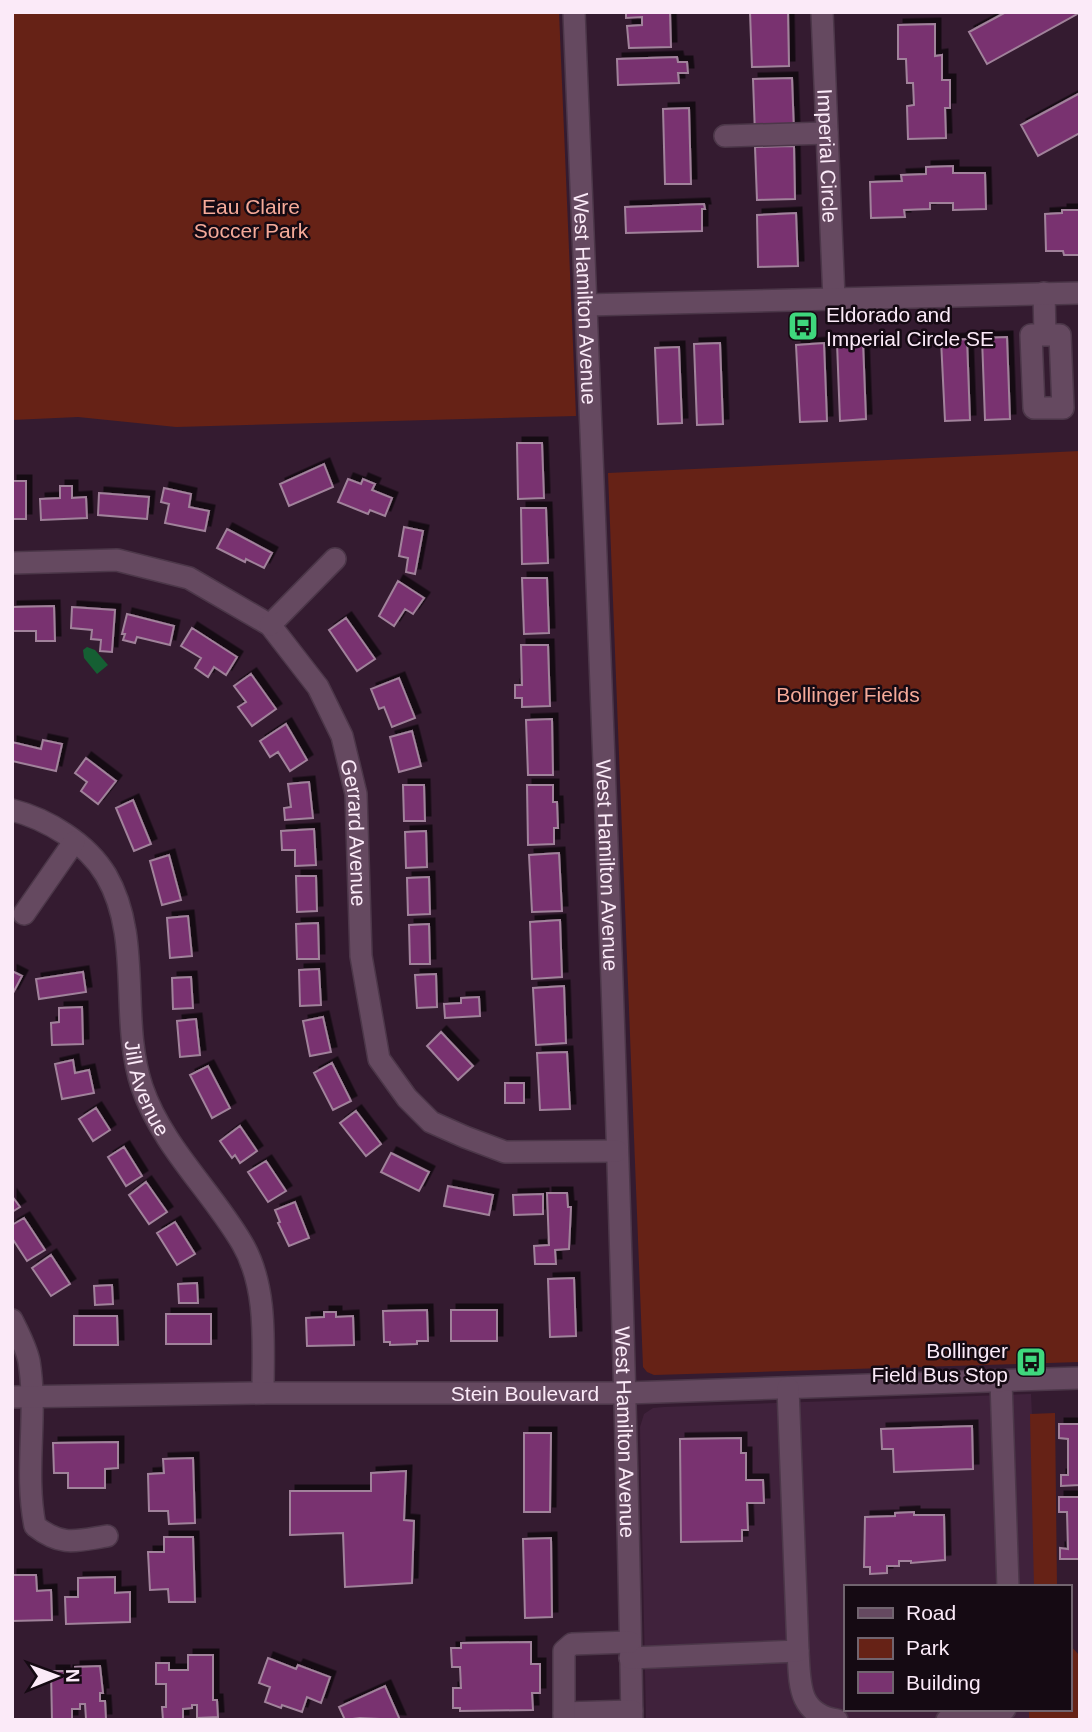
<svg xmlns="http://www.w3.org/2000/svg" width="1092" height="1732" font-family="Helvetica,sans-serif">
<style>
.built{fill:#40223c}
.green{fill:#662216}
.water{fill:#155f33}
.building{fill:#793370;stroke:#a1829b;stroke-width:2;filter:url(#shadow)}
.lines{fill:none;stroke-linecap:round;stroke-linejoin:round}
.minor-casing{stroke:#4c3749;stroke-width:24}
.minor{stroke:#654960;stroke-width:21}
.labels{text-anchor:middle;dominant-baseline:central;stroke-width:5;stroke-linejoin:round;paint-order:stroke}
.street-label{font-size:21px;fill:#fbeaf8;stroke:#150a13}
.park-label{font-size:21px;fill:#f6aa99;stroke:#150a13}
.poi-label{font-size:21px;fill:#fbeaf8;stroke:#150a13;text-anchor:start}
</style>
<defs>
<filter id="shadow"><feDropShadow dx="5.5" dy="-5.5" stdDeviation="0" flood-color="#0009"/></filter>
</defs>
<rect width="100%" height="100%" fill="#341b30"/>
<!-- built -->
<path class="built" d="M 1031,1394 L 1040,1587 L 845,1587 L 845,1709 L 1045,1709 L 1046,1720 L 646,1720 L 640,1427 L 644,1414 L 653,1408 L 664,1407 Z"/>
<!-- green -->
<path class="green" d="M 12,12 L 559,12 L 576,416 L 176,427 L 78,417 L 12,420 Z
M 1080,451 L 1080,1362 L 654,1375 L 647,1372 L 643,1367 L 608,473 Z
M 1055,1413 L 1057,1587 L 1034,1587 L 1030,1414 Z
M 1069,1644 L 1080,1656 L 1080,1720 L 1029,1720 L 1029,1709 L 1069,1709 Z"/>
<!-- water -->
<path class="water" d="M 87,647 L 95,650 L 108,665 L 97,674 L 84,658 L 83,650 Z"/>
<!-- building -->
<path class="building" d="M 626,12 L 670,12 L 671,47 L 629,48 L 627,26 L 642,25 L 642,17 L 626,18 Z
M 750,12 L 788,12 L 789,66 L 752,67 Z
M 1006,12 L 1078,12 L 1079,13 L 987,64 L 969,32 Z
M 935,24 L 935,56 L 942,55 L 942,80 L 950,80 L 950,108 L 945,108 L 946,138 L 908,139 L 907,106 L 914,105 L 913,83 L 907,83 L 906,59 L 898,59 L 898,25 Z
M 677,57 L 678,62 L 687,62 L 688,73 L 678,73 L 679,83 L 618,85 L 617,59 Z
M 792,78 L 794,132 L 755,134 L 753,79 Z
M 1080,93 L 1080,133 L 1038,156 L 1021,125 Z
M 689,108 L 691,184 L 665,184 L 663,109 Z
M 794,146 L 795,199 L 757,200 L 755,147 Z
M 953,166 L 953,173 L 985,173 L 986,209 L 953,210 L 953,203 L 930,203 L 930,209 L 904,210 L 905,217 L 871,218 L 870,182 L 902,181 L 901,175 L 926,174 L 926,167 Z
M 704,204 L 705,209 L 702,209 L 702,231 L 626,233 L 625,207 Z
M 1062,210 L 1080,210 L 1080,255 L 1064,255 L 1063,251 L 1046,251 L 1045,214 L 1062,213 Z
M 796,213 L 798,266 L 758,267 L 757,215 Z
M 1007,337 L 1010,419 L 985,420 L 982,338 Z
M 967,339 L 970,420 L 945,421 L 941,340 Z
M 863,342 L 866,419 L 840,421 L 837,343 Z
M 720,343 L 723,424 L 697,425 L 694,344 Z
M 824,343 L 827,421 L 800,422 L 796,345 Z
M 679,347 L 682,423 L 658,424 L 655,348 Z
M 517,443 L 542,443 L 544,498 L 518,499 Z
M 324,464 L 333,487 L 289,506 L 280,484 Z
M 348,479 L 361,484 L 363,479 L 375,484 L 372,490 L 392,498 L 385,516 L 370,510 L 368,514 L 338,502 Z
M 12,481 L 26,481 L 26,519 L 12,519 Z
M 60,486 L 72,486 L 72,498 L 86,497 L 87,518 L 41,520 L 40,499 L 60,498 Z
M 164,488 L 191,494 L 189,507 L 209,511 L 205,531 L 165,523 L 169,504 L 161,502 Z
M 99,493 L 149,497 L 147,519 L 98,515 Z
M 521,508 L 546,508 L 548,563 L 522,564 Z
M 404,527 L 423,531 L 415,574 L 406,572 L 408,558 L 399,556 Z
M 227,529 L 272,553 L 264,568 L 246,559 L 245,562 L 217,548 Z
M 522,578 L 547,578 L 549,633 L 524,634 Z
M 398,581 L 424,598 L 413,614 L 405,609 L 394,626 L 379,616 Z
M 54,606 L 55,641 L 36,641 L 36,631 L 12,631 L 12,607 Z
M 72,607 L 115,610 L 112,652 L 100,651 L 101,640 L 91,639 L 92,630 L 71,628 Z
M 127,614 L 174,626 L 170,645 L 137,637 L 135,643 L 123,640 L 125,634 L 122,634 Z
M 346,618 L 375,659 L 357,671 L 329,630 Z
M 192,628 L 237,657 L 226,675 L 214,667 L 208,677 L 195,668 L 201,658 L 181,646 Z
M 521,645 L 548,645 L 550,706 L 522,707 L 522,698 L 515,698 L 515,685 L 522,685 Z
M 251,674 L 276,709 L 252,726 L 238,707 L 246,702 L 234,686 Z
M 399,678 L 415,718 L 392,727 L 384,707 L 379,709 L 371,689 Z
M 552,719 L 553,775 L 528,775 L 526,720 Z
M 286,724 L 307,760 L 290,771 L 278,752 L 270,757 L 260,741 Z
M 412,731 L 421,766 L 399,772 L 390,737 Z
M 43,740 L 62,744 L 56,771 L 12,761 L 12,742 L 41,749 Z
M 86,758 L 116,781 L 98,804 L 81,791 L 87,782 L 75,773 Z
M 309,782 L 313,818 L 285,820 L 284,808 L 291,807 L 288,784 Z
M 403,785 L 424,785 L 425,821 L 404,821 Z
M 527,785 L 553,785 L 553,802 L 557,802 L 558,828 L 554,828 L 554,844 L 528,845 Z
M 133,800 L 151,844 L 134,851 L 116,808 Z
M 314,829 L 316,865 L 295,866 L 295,850 L 282,850 L 281,831 Z
M 426,831 L 427,867 L 406,868 L 405,832 Z
M 559,853 L 562,911 L 532,912 L 529,855 Z
M 169,855 L 181,900 L 162,905 L 150,861 Z
M 296,876 L 316,876 L 317,911 L 297,912 Z
M 429,877 L 430,914 L 408,915 L 407,878 Z
M 188,916 L 192,956 L 170,958 L 167,918 Z
M 560,920 L 562,977 L 532,979 L 530,922 Z
M 318,923 L 319,959 L 297,959 L 296,924 Z
M 429,924 L 430,964 L 410,964 L 409,925 Z
M 319,969 L 321,1005 L 300,1006 L 299,970 Z
M 12,971 L 22,976 L 12,995 Z
M 83,972 L 86,992 L 39,999 L 36,979 Z
M 436,974 L 437,1007 L 417,1008 L 415,975 Z
M 191,977 L 193,1008 L 173,1009 L 172,978 Z
M 564,986 L 566,1043 L 536,1045 L 533,988 Z
M 479,997 L 480,1016 L 445,1018 L 444,1004 L 461,1003 L 461,998 Z
M 82,1007 L 83,1044 L 52,1045 L 51,1023 L 59,1022 L 59,1008 Z
M 323,1017 L 331,1052 L 310,1056 L 303,1021 Z
M 196,1019 L 200,1055 L 180,1057 L 177,1021 Z
M 441,1032 L 473,1066 L 458,1080 L 427,1046 Z
M 567,1052 L 570,1109 L 540,1110 L 537,1053 Z
M 73,1060 L 75,1073 L 89,1070 L 94,1093 L 62,1099 L 55,1064 Z
M 332,1063 L 351,1101 L 333,1110 L 314,1073 Z
M 208,1066 L 230,1108 L 212,1118 L 190,1075 Z
M 505,1083 L 524,1083 L 524,1103 L 505,1103 Z
M 96,1108 L 110,1130 L 93,1141 L 79,1119 Z
M 356,1111 L 381,1144 L 366,1156 L 340,1123 Z
M 240,1126 L 257,1151 L 240,1163 L 235,1155 L 232,1158 L 220,1141 Z
M 124,1147 L 142,1176 L 126,1186 L 108,1157 Z
M 391,1153 L 429,1172 L 419,1191 L 381,1172 Z
M 266,1161 L 286,1191 L 268,1202 L 248,1172 Z
M 146,1182 L 167,1212 L 149,1224 L 129,1195 Z
M 448,1186 L 493,1195 L 489,1215 L 444,1206 Z
M 547,1193 L 567,1193 L 568,1207 L 571,1207 L 569,1249 L 555,1250 L 556,1264 L 535,1264 L 534,1246 L 549,1245 Z
M 543,1194 L 543,1214 L 514,1215 L 513,1195 Z
M 12,1196 L 20,1207 L 12,1212 Z
M 295,1202 L 309,1238 L 289,1246 L 278,1223 L 280,1222 L 275,1210 Z
M 24,1218 L 45,1250 L 27,1261 L 12,1238 L 12,1225 Z
M 175,1222 L 195,1254 L 177,1265 L 157,1233 Z
M 51,1255 L 70,1284 L 51,1296 L 32,1268 Z
M 574,1278 L 576,1336 L 550,1337 L 548,1279 Z
M 197,1283 L 198,1303 L 179,1303 L 178,1284 Z
M 112,1285 L 113,1304 L 95,1305 L 94,1286 Z
M 427,1310 L 428,1341 L 417,1341 L 417,1344 L 390,1345 L 390,1342 L 384,1342 L 383,1311 Z
M 451,1310 L 497,1310 L 497,1341 L 451,1341 Z
M 324,1312 L 336,1312 L 336,1317 L 353,1316 L 354,1345 L 307,1346 L 306,1318 L 324,1317 Z
M 166,1314 L 211,1314 L 211,1344 L 166,1344 Z
M 74,1316 L 117,1316 L 118,1345 L 74,1345 Z
M 1059,1424 L 1080,1424 L 1080,1485 L 1061,1486 L 1061,1475 L 1068,1475 L 1068,1439 L 1059,1438 Z
M 972,1426 L 973,1469 L 894,1472 L 893,1449 L 882,1449 L 881,1429 Z
M 524,1433 L 551,1433 L 550,1512 L 524,1512 Z
M 741,1438 L 741,1453 L 746,1453 L 746,1480 L 763,1480 L 764,1503 L 747,1503 L 748,1530 L 742,1530 L 742,1541 L 681,1542 L 680,1439 Z
M 118,1442 L 118,1468 L 105,1469 L 105,1488 L 68,1488 L 68,1473 L 54,1473 L 53,1443 Z
M 193,1458 L 195,1523 L 169,1524 L 168,1511 L 149,1511 L 148,1474 L 164,1473 L 163,1459 Z
M 406,1471 L 404,1520 L 414,1521 L 412,1583 L 345,1587 L 343,1533 L 290,1535 L 290,1491 L 371,1491 L 371,1473 Z
M 1059,1497 L 1080,1497 L 1080,1559 L 1060,1559 L 1060,1548 L 1068,1549 L 1067,1512 L 1059,1512 Z
M 914,1512 L 914,1515 L 944,1515 L 945,1560 L 911,1563 L 911,1561 L 899,1561 L 899,1566 L 887,1566 L 887,1573 L 870,1574 L 870,1567 L 864,1567 L 865,1517 L 895,1516 L 895,1513 Z
M 164,1537 L 193,1537 L 195,1602 L 169,1602 L 168,1589 L 150,1590 L 148,1552 L 164,1552 Z
M 551,1538 L 552,1617 L 525,1618 L 523,1539 Z
M 12,1575 L 36,1575 L 37,1591 L 51,1590 L 52,1620 L 12,1621 Z
M 115,1577 L 115,1593 L 130,1592 L 130,1622 L 66,1624 L 65,1597 L 78,1597 L 78,1578 Z
M 531,1642 L 531,1664 L 540,1664 L 540,1693 L 532,1693 L 533,1710 L 460,1711 L 460,1708 L 453,1708 L 453,1688 L 461,1688 L 460,1667 L 452,1667 L 451,1648 L 461,1648 L 461,1643 Z
M 188,1655 L 213,1655 L 213,1700 L 217,1700 L 218,1717 L 197,1718 L 197,1705 L 192,1705 L 192,1708 L 183,1709 L 183,1720 L 163,1720 L 162,1707 L 166,1707 L 166,1684 L 156,1684 L 156,1663 L 169,1663 L 169,1670 L 188,1670 Z
M 268,1658 L 296,1669 L 298,1665 L 330,1677 L 321,1703 L 307,1697 L 302,1712 L 282,1705 L 281,1708 L 265,1702 L 270,1687 L 259,1683 Z
M 100,1666 L 103,1693 L 100,1693 L 100,1701 L 105,1701 L 106,1719 L 86,1719 L 85,1704 L 80,1704 L 80,1709 L 72,1709 L 72,1720 L 52,1720 L 51,1671 L 64,1671 L 64,1677 L 68,1677 L 68,1671 L 75,1671 L 75,1667 Z
M 385,1686 L 400,1720 L 360,1718 L 345,1720 L 339,1707 Z"/>
<g class="lines">
<!-- minor casing -->
<g class="minor-casing">
<g id="minor">
<path id="s1" d="M 574,12 C 597,581 622,1150 632,1720"/>
<path id="s2" d="M 822,12 L 834,299"/>
<path d="M 725,136 L 827,133"/>
<path d="M 1044,293 L 1045,335 L 1031,335 L 1034,408 L 1063,408 L 1060,335 L 1045,335"/>
<path d="M 586,305 L 1080,293"/>
<path id="s3" d="M 12,563 L 117,560 L 189,578 L 270,625 L 318,687 L 342,736 L 356,794 L 361,956 L 379,1059 L 407,1098 L 431,1122 L 465,1137 L 505,1152 L 617,1151"/>
<path d="M 270,625 L 335,559"/>
<path id="s4" d="M 12,810 C 47,819 87,843 106,875 C 143,938 119,1018 142,1087 C 162,1146 211,1190 242,1243 C 268,1287 263,1344 263,1393"/>
<path d="M 24,914 L 74,842"/>
<path d="M 12,1320 C 18,1332 26,1347 29,1361 C 38,1415 24,1471 35,1526 C 62,1547 76,1541 107,1536"/>
<path d="M 1001,1381 L 1008,1587"/>
<path id="s5" d="M 12,1397 L 263,1393 L 626,1393 L 1080,1378"/>
<path d="M 798,1651 C 800,1682 797,1714 837,1720"/>
<path d="M 630,1658 L 798,1651 L 788,1388"/>
<path d="M 564,1713 L 632,1711"/>
<path d="M 564,1720 L 564,1651 L 572,1644 L 630,1642"/>
<path d="M 947,1720 L 996,1718 L 1005,1709"/>
</g>
</g>
<!-- minor -->
<use href="#minor" class="minor"/>
</g>
<!-- icons -->
<defs>
<g id="bus-square" transform="scale(1.575)"><rect x="-9" y="-9" width="18" height="18" rx="4" fill="#3fd77d" stroke="#150a13"/><path d="M-5-6H5V4H4V6H2V4H-2V6H-4V4H-5ZM-3.5-4V0h7V-4ZM-3.5 1.2v1.5H-2V1.2ZM2 1.2v1.5H3.5V1.2Z" fill="#111"/></g>
</defs>
<g fill-rule="evenodd">
<use href="#bus-square" x="803" y="326"/>
<use href="#bus-square" x="1031" y="1362"/>
</g>
<g class="labels">
<!-- street labels -->
<g class="street-label">
<text stroke="none"><textPath href="#s2" startOffset="144">Imperial Circle</textPath></text>
<text stroke="none"><textPath href="#s1" startOffset="287">West Hamilton Avenue</textPath></text>
<text stroke="none"><textPath href="#s3" startOffset="504">Gerrard Avenue</textPath></text>
<text stroke="none"><textPath href="#s1" startOffset="854">West Hamilton Avenue</textPath></text>
<text stroke="none"><textPath href="#s4" startOffset="336">Jill Avenue</textPath></text>
<text stroke="none"><textPath href="#s5" startOffset="513">Stein Boulevard</textPath></text>
<text stroke="none"><textPath href="#s1" startOffset="1421">West Hamilton Avenue</textPath></text>
</g>
<!-- park labels -->
<g class="park-label">
<text x="251" y="206">Eau Claire<tspan x="251" dy="24">Soccer Park</tspan></text>
<text x="848" y="694">Bollinger Fields</text>
</g>
<!-- poi labels -->
<g class="poi-label">
<text x="826" y="314">Eldorado and<tspan x="826" dy="24">Imperial Circle SE</tspan></text>
<text x="1008" y="1350" text-anchor="end">Bollinger<tspan x="1008" dy="24">Field Bus Stop</tspan></text>
</g>
</g>
<!-- border -->
<rect width="1092" height="1732" fill="none" stroke="#fbeaf8" stroke-width="28"/>
<!-- legend -->
<rect x="844" y="1585" width="228" height="126" fill="#150a13" stroke="#71646f" stroke-width="2"/>
<rect x="858" y="1608" width="35" height="10" fill="#654960" stroke="#71646f" stroke-width="2"/>
<text x="906" y="1620" font-size="21" fill="#fbeaf8">Road</text>
<rect x="858" y="1638" width="35" height="21" fill="#662216" stroke="#71646f" stroke-width="2"/>
<text x="906" y="1655" font-size="21" fill="#fbeaf8">Park</text>
<rect x="858" y="1672" width="35" height="21" fill="#793370" stroke="#71646f" stroke-width="2"/>
<text x="906" y="1690" font-size="21" fill="#fbeaf8">Building</text>
<!-- north arrow -->
<g transform="translate(56 1676) rotate(89)" stroke="#150a13" stroke-width="5" paint-order="stroke">
<path d="M0-5L12 26L0 18L-12 26Z" fill="#fbeaf8"/>
<text y="-10" font-size="19" font-weight="bold" text-anchor="middle" fill="#fbeaf8">N</text>
</g>
</svg>
